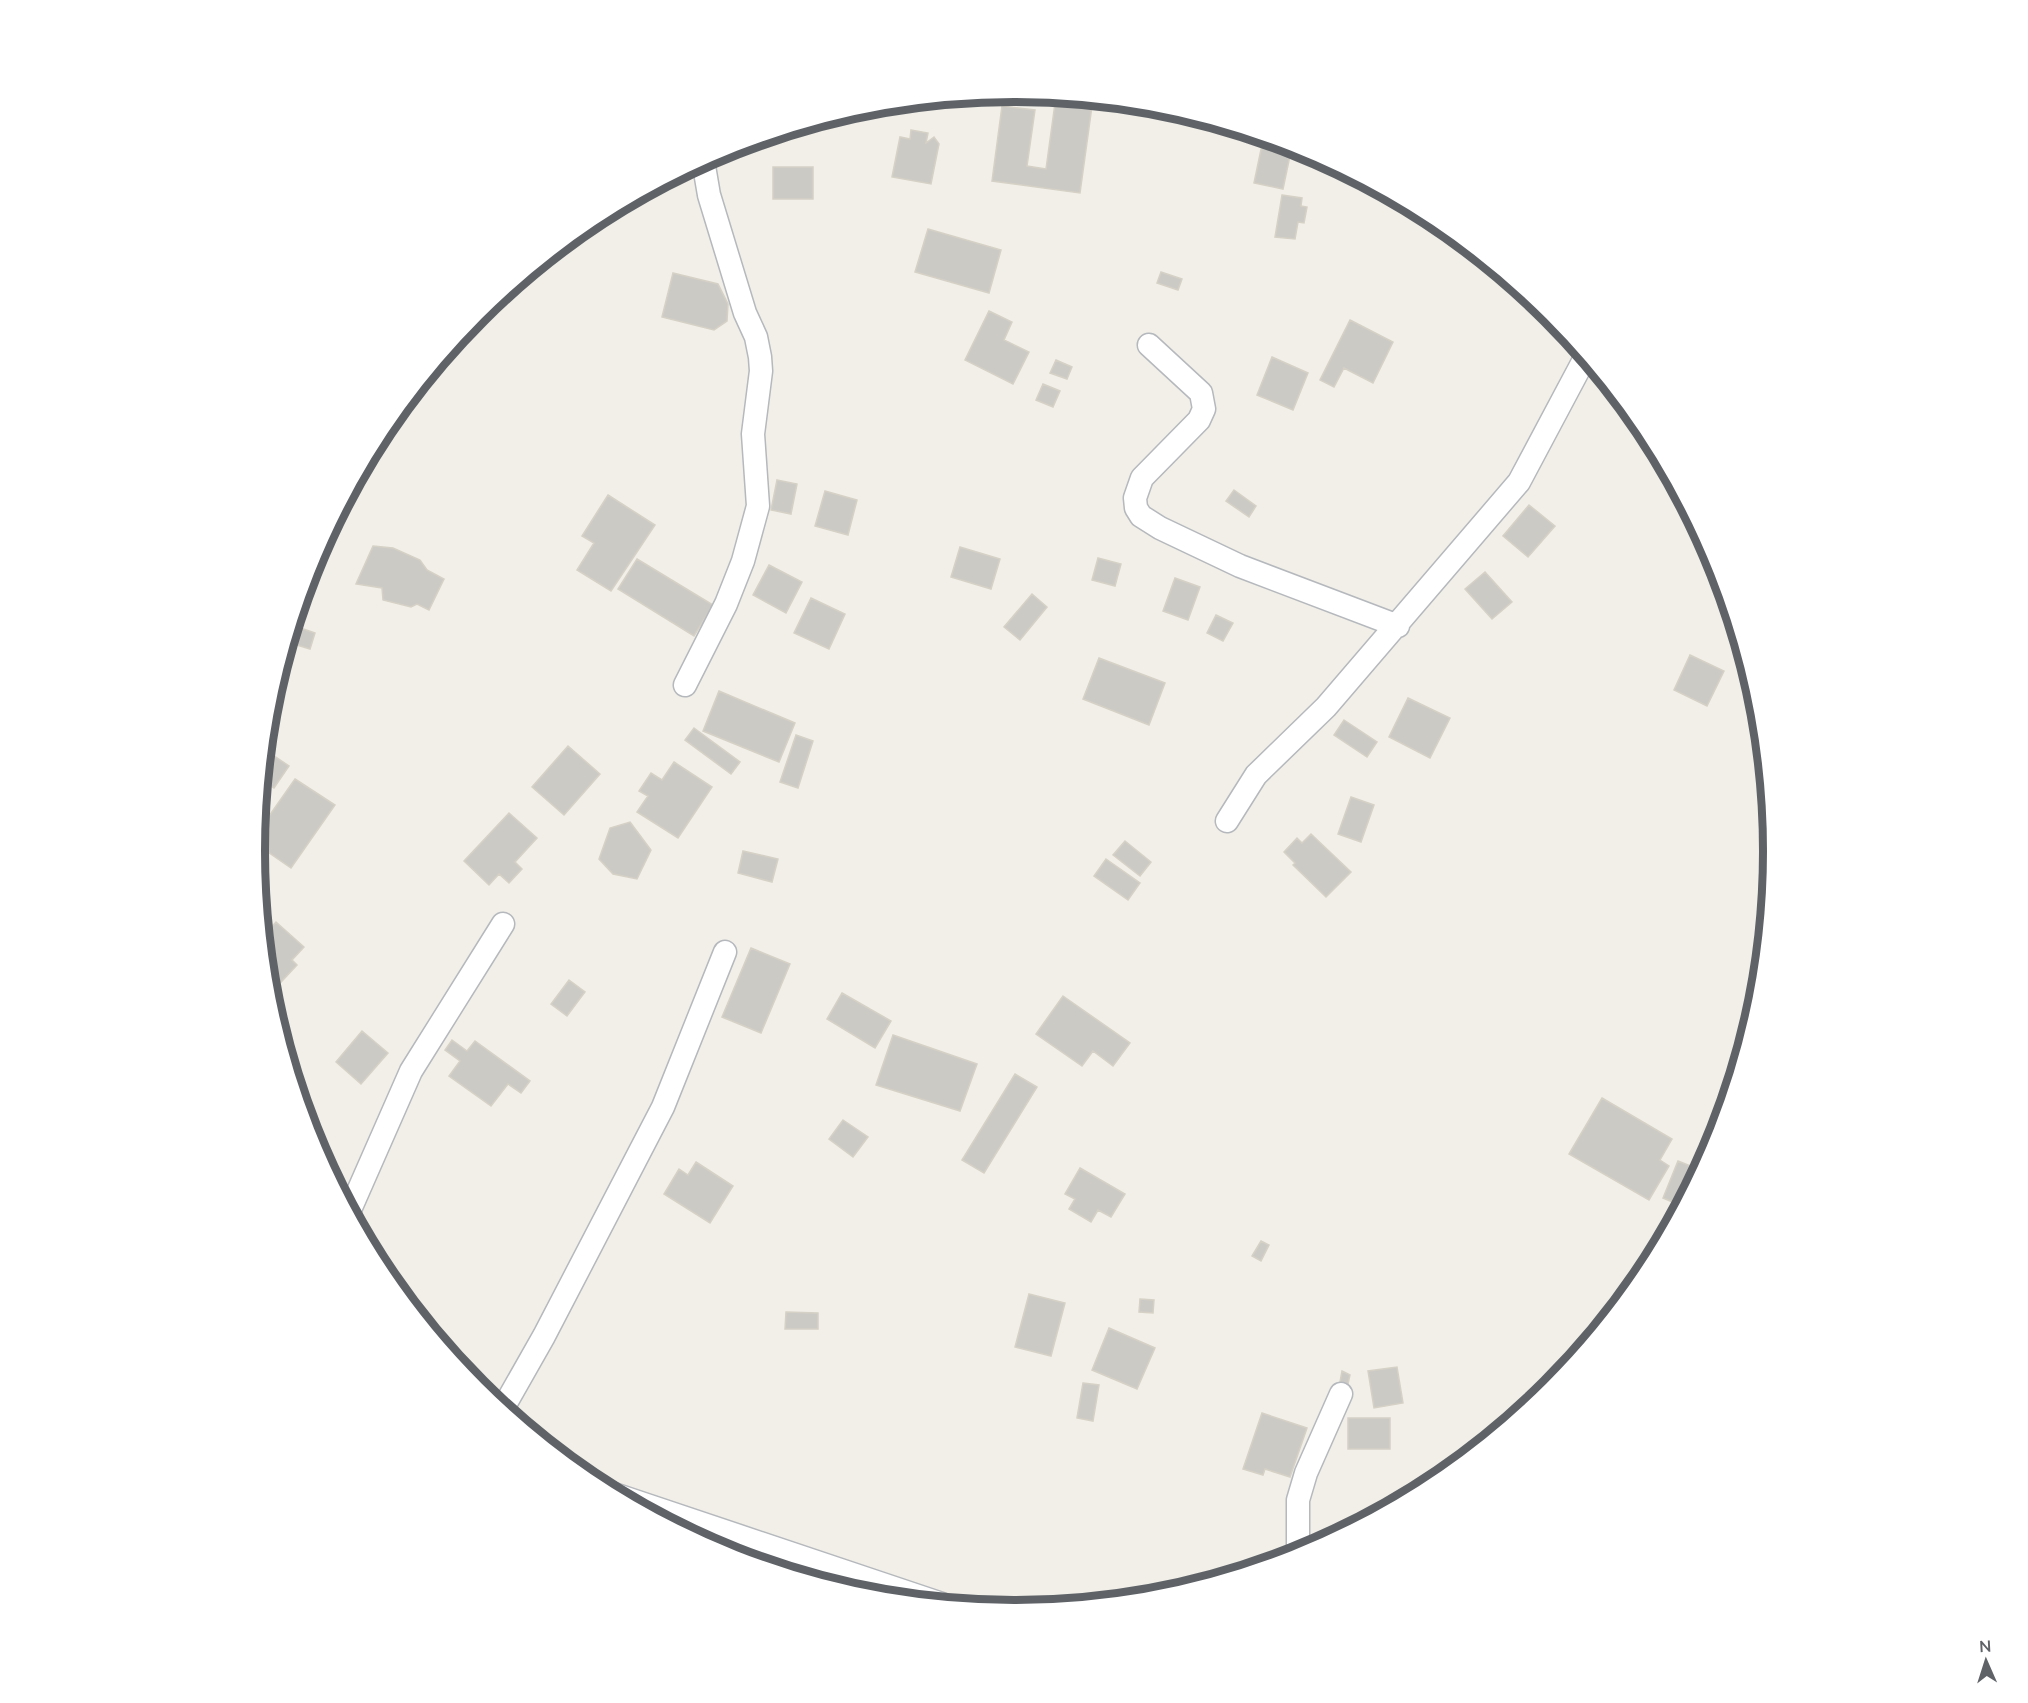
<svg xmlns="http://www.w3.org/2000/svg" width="2028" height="1703" font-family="Mulish,sans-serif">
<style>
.building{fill:#cccac5;stroke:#d6d1c6;stroke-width:1.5}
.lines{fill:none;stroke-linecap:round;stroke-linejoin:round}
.minor-casing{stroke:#b5b8bc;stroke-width:25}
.minor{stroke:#fff;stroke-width:22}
.rim{fill:none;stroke:#5f6368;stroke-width:8}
</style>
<rect width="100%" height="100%" fill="#f1efe8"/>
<!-- building -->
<path class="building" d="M 1056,96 L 1093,99 L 1080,193 L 992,181 L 1002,106 L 1035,110 L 1027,166 L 1046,169 Z
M 911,130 L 928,133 L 926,143 L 934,137 L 939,144 L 931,184 L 892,177 L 900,137 L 910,139 Z
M 1263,140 L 1292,146 L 1283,189 L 1254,183 Z
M 773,167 L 813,167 L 813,199 L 773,199 Z
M 1282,195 L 1302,198 L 1301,206 L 1307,207 L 1304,223 L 1298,222 L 1295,239 L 1275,237 Z
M 928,229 L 1001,250 L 989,293 L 915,272 Z
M 1161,272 L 1182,279 L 1178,290 L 1157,283 Z
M 673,273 L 718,284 L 728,304 L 727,321 L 714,330 L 662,317 Z
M 989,311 L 1012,322 L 1004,340 L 1029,352 L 1013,384 L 965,360 Z
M 1350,320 L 1393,342 L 1373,383 L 1344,368 L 1334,387 L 1320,380 Z
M 1272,357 L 1308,373 L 1293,410 L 1257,395 Z
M 1056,360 L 1072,367 L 1067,379 L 1050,373 Z
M 1043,384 L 1060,391 L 1053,407 L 1036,400 Z
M 777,480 L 797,484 L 791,514 L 771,510 Z
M 1234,490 L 1256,506 L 1249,517 L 1226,501 Z
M 825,491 L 857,500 L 848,535 L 815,526 Z
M 608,495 L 655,525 L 611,591 L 577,570 L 594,543 L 582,536 Z
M 1529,505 L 1555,526 L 1528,557 L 1503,536 Z
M 373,546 L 393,548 L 420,560 L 427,570 L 444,579 L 429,610 L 417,604 L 411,607 L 383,600 L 382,588 L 356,584 Z
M 960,547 L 1000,559 L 991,589 L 951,577 Z
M 1098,558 L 1121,564 L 1115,586 L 1092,580 Z
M 637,559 L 713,605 L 694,636 L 618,589 Z
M 769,565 L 802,582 L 786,613 L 753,595 Z
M 1485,572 L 1512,602 L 1492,619 L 1465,589 Z
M 1175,578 L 1200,587 L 1188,620 L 1163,611 Z
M 1032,594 L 1047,607 L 1020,640 L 1004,627 Z
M 811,598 L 845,614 L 829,649 L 794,633 Z
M 1216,615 L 1233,623 L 1223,641 L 1207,633 Z
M 292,625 L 315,633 L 310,649 L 287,642 Z
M 1690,655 L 1724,671 L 1707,706 L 1674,690 Z
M 1099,658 L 1165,683 L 1149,725 L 1083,699 Z
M 279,668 L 288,671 L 281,687 L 274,684 Z
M 719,691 L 795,723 L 779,762 L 703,731 Z
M 1408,698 L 1450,718 L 1430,758 L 1389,737 Z
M 1344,720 L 1377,742 L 1367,757 L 1334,735 Z
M 694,728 L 740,762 L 731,774 L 685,740 Z
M 796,735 L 813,741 L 798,788 L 780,782 Z
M 568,746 L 600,774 L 564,815 L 532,787 Z
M 264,749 L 289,766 L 274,788 L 261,780 Z
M 674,762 L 712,787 L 678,838 L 637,812 L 648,796 L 639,791 L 651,773 L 662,780 Z
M 295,779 L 335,805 L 291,868 L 255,843 L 255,836 Z
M 1351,797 L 1374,805 L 1361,842 L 1338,834 Z
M 509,813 L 537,838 L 515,862 L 522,869 L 509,883 L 499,874 L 489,885 L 464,861 Z
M 630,822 L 651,850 L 637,879 L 613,874 L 599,859 L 610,828 Z
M 1311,834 L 1351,872 L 1326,897 L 1293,865 L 1295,863 L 1284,852 L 1297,838 L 1302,843 Z
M 1125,841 L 1151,862 L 1140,876 L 1113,855 Z
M 743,851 L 778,859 L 772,882 L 738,873 Z
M 1106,859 L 1140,883 L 1128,900 L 1094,876 Z
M 276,922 L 304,947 L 292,960 L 297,965 L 268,996 L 262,937 Z
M 751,948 L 790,964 L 761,1033 L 722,1017 Z
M 569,980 L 585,992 L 567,1016 L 551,1004 Z
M 1761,988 L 1759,1000 L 1756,1011 L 1747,1005 Z
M 842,993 L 891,1021 L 875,1048 L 827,1019 Z
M 1063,996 L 1130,1043 L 1113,1066 L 1093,1051 L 1082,1066 L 1036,1034 Z
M 362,1031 L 388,1053 L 361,1084 L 336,1062 Z
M 893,1035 L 977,1064 L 960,1111 L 876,1085 Z
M 452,1040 L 467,1051 L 475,1041 L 530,1081 L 521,1093 L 508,1084 L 491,1106 L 449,1076 L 460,1061 L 445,1050 Z
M 1015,1074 L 1037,1087 L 984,1173 L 962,1160 Z
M 1602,1098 L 1672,1139 L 1660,1160 L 1669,1166 L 1649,1200 L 1569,1154 Z
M 843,1120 L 868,1137 L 853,1157 L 829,1139 Z
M 1678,1161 L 1698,1169 L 1682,1206 L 1663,1198 Z
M 696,1162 L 733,1186 L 710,1223 L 664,1194 L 679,1169 L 688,1175 Z
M 1080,1168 L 1125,1194 L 1111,1217 L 1098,1210 L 1091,1222 L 1069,1209 L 1075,1199 L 1065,1194 Z
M 1261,1241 L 1269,1245 L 1261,1261 L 1252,1256 Z
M 1029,1294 L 1065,1303 L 1051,1356 L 1015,1347 Z
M 1140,1299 L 1154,1300 L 1153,1313 L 1139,1312 Z
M 786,1312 L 818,1313 L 818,1329 L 785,1329 Z
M 1109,1328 L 1155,1348 L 1137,1389 L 1092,1370 Z
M 1397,1367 L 1403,1403 L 1374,1408 L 1368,1371 Z
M 1342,1371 L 1350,1375 L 1348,1384 L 1340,1382 Z
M 1083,1383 L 1099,1385 L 1093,1421 L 1077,1418 Z
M 1262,1413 L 1307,1428 L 1290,1477 L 1265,1469 L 1263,1475 L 1243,1469 Z
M 1348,1418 L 1390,1418 L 1390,1449 L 1348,1449 Z"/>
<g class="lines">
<!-- minor casing -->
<g class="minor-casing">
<path id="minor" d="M 1149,345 L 1201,393 L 1204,409 L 1199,420 L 1142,478 L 1135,498 L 1136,508 L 1141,516 L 1160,528 L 1240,566 L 1398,626
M 685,685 L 726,604 L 743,561 L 758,506 L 753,434 L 761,371 L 760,357 L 756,337 L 745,313 L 709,195 L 703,160
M 1227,821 L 1256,775 L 1326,707 L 1519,482 L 1586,356
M 349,1212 L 411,1071 L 503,924
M 502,1410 L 544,1336 L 663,1107 L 725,952
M 608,1492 L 942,1604
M 1298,1556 L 1298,1500 L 1306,1473 L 1341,1394"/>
</g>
<!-- minor -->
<use href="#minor" class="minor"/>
</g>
<!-- crop -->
<path d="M0 0H2028V1703H0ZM265 851a749 749 0 1 1 1498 0a749 749 0 1 1-1498 0Z" fill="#fff" fill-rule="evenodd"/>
<path class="rim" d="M265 851a749 749 0 1 1 1498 0a749 749 0 1 1-1498 0Z"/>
<!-- north arrow -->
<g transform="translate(1986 1661) rotate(357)" stroke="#ffffff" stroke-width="4.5" paint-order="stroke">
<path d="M0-4.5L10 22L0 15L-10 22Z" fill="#5f6368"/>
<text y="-9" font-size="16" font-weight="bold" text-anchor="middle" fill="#5f6368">N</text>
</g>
</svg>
